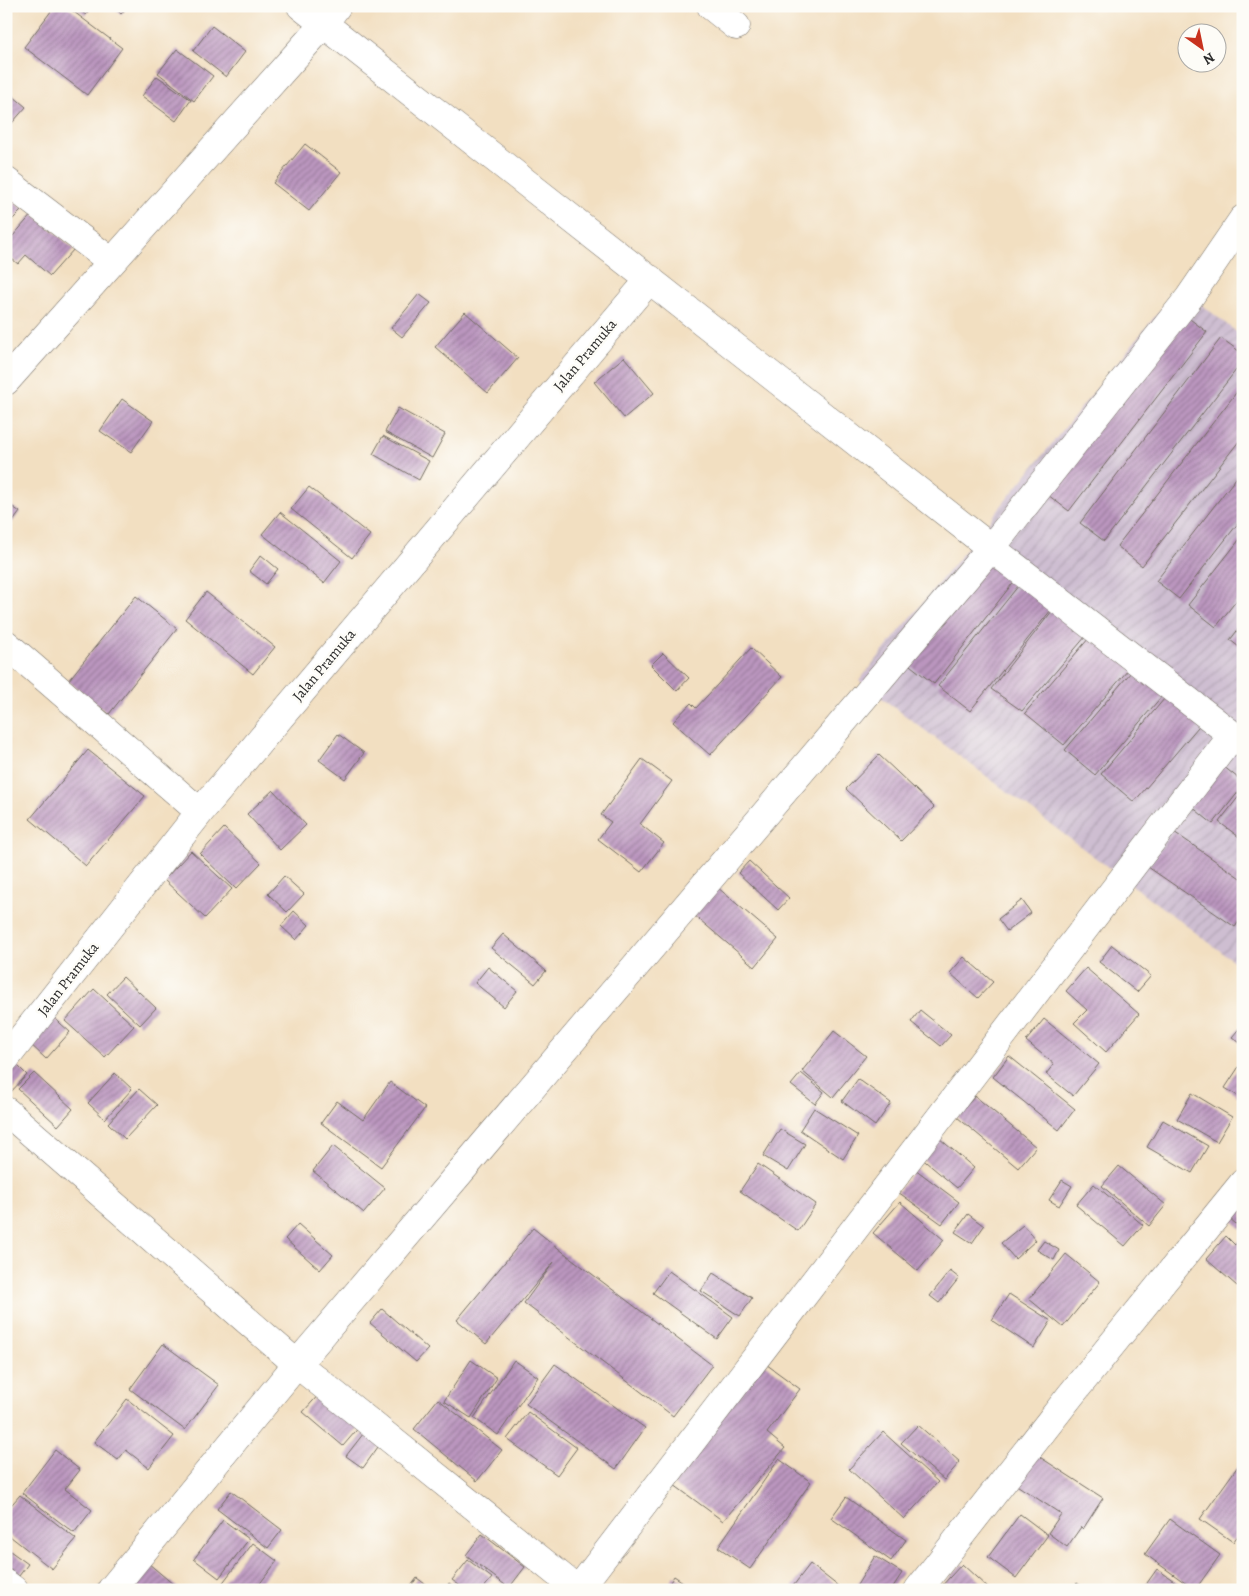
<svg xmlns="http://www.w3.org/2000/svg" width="1249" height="1596" font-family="Alegreya,serif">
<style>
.industrial{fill:url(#industrial-furrows)}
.building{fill:url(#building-hatch)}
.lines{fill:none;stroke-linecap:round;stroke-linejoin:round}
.minor-casing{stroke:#716a60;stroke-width:29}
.minor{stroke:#fff;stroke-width:28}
.labels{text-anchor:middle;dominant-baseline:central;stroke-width:5;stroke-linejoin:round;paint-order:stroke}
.street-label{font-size:15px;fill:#2b2b2b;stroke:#fdfcf7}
</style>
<defs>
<pattern id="industrial-furrows" width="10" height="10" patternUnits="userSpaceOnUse" patternTransform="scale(1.25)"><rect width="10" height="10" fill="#cebed1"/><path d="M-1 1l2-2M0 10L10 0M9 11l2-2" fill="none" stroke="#b1a3b4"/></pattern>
<pattern id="building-hatch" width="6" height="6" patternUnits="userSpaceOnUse" patternTransform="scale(1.25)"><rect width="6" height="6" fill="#bb96bf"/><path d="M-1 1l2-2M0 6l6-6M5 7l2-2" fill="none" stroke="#987b9b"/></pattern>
</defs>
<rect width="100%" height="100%" fill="#fdfcf7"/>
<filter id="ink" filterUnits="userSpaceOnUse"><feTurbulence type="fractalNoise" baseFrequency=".02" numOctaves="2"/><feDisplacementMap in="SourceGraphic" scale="10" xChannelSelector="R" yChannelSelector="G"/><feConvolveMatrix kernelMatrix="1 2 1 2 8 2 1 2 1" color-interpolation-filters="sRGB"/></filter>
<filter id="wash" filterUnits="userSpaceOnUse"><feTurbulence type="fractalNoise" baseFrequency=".0096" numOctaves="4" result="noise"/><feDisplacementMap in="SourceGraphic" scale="20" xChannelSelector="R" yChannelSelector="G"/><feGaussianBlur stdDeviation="1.12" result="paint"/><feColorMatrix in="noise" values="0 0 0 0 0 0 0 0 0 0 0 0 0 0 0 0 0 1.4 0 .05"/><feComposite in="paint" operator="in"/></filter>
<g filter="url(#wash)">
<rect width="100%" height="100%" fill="#f2dfc1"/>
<!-- industrial -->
<path class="industrial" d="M 1179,287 L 1243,337 L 1243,968 L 859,681 Z"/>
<g id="blocks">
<!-- building -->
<path class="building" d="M 55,6 L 66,6 L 122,48 L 87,95 L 24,47 Z
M 73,6 L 92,6 L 86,15 Z
M 113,6 L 128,6 L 121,14 Z
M 212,26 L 245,52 L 226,77 L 193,51 Z
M 177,49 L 213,76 L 194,101 L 158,73 Z
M 157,76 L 191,100 L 176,121 L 142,96 Z
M 6,90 L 26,107 L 6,130 Z
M 305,144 L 341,172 L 309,211 L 273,183 Z
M 6,194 L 23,209 L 6,226 Z
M 33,213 L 74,249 L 50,276 L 26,255 L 18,264 L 6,254 L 6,244 Z
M 419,294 L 431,303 L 402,337 L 391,328 Z
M 465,312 L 518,358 L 488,393 L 435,347 Z
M 1182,313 L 1207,332 L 1069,511 L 1044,492 Z
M 1221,338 L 1243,354 L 1243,361 L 1104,541 L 1080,523 Z
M 624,357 L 654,393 L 624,418 L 594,382 Z
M 1243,384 L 1243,436 L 1142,566 L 1117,546 Z
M 122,399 L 153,421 L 131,452 L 100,431 Z
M 398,408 L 445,434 L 432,458 L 385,432 Z
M 383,436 L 429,461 L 419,480 L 373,454 Z
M 1243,469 L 1243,517 L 1179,599 L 1156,581 Z
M 309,487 L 370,535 L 352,558 L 291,509 Z
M 6,502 L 20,512 L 6,531 Z
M 280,512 L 341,561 L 324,583 L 262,534 Z
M 1243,535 L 1243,592 L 1216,627 L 1188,605 Z
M 991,554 L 1019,575 L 934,684 L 906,662 Z
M 261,555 L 278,569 L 266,584 L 249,571 Z
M 1023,580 L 1055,605 L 970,711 L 938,686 Z
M 206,592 L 275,647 L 253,674 L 185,619 Z
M 136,596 L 177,629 L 109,714 L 68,681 Z
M 1056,606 L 1092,629 L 1022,711 L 991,689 Z
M 1243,623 L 1243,650 L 1230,640 Z
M 1095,631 L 1134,663 L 1064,745 L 1025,713 Z
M 751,648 L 782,677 L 710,755 L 673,722 L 691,703 L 696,708 Z
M 663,653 L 689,678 L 677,691 L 651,665 Z
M 1137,665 L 1167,690 L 1095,775 L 1065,750 Z
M 1170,692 L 1204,720 L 1134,802 L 1101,774 Z
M 338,734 L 364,753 L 345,779 L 319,760 Z
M 88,750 L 145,796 L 86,866 L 30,819 Z
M 879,755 L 934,807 L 901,841 L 846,789 Z
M 642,759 L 672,781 L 640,824 L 664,843 L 641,872 L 598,839 L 611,822 L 601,815 Z
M 1223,766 L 1243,782 L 1243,786 L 1213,824 L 1191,806 Z
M 273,790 L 306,825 L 280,850 L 247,814 Z
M 1243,791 L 1243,840 L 1219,822 Z
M 224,828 L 261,863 L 236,889 L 200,854 Z
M 1174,832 L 1243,880 L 1243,916 L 1235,927 L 1148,867 Z
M 191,851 L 232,889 L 205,918 L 164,880 Z
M 749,861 L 789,898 L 778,910 L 738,873 Z
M 284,876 L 304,894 L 287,912 L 268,894 Z
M 710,881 L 778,939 L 755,967 L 686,908 Z
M 1022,900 L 1031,913 L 1007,931 L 998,919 Z
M 294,911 L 309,925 L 296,940 L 281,926 Z
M 503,934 L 546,971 L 535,984 L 491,948 Z
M 1112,945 L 1151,976 L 1137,992 L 1099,962 Z
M 964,957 L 993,982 L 978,998 L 950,973 Z
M 488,967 L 517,991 L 504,1007 L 475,983 Z
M 1086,968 L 1139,1014 L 1106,1052 L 1074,1023 L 1087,1010 L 1066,991 Z
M 123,977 L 156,1008 L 140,1025 L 107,994 Z
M 94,989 L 134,1026 L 105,1057 L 65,1021 Z
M 920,1010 L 951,1035 L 941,1046 L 911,1022 Z
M 50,1014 L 70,1032 L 46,1059 L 26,1040 Z
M 1044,1019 L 1099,1064 L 1073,1096 L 1046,1074 L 1054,1064 L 1026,1041 Z
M 1243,1024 L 1243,1045 L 1232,1037 Z
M 834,1031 L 866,1056 L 833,1097 L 802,1071 Z
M 1009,1056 L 1075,1109 L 1059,1130 L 993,1077 Z
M 10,1058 L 27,1075 L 6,1097 L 6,1062 Z
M 1242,1062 L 1243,1063 L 1243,1099 L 1225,1088 Z
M 34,1073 L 73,1109 L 58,1126 L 18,1089 Z
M 115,1073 L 132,1089 L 105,1119 L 88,1103 Z
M 801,1073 L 824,1092 L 815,1104 L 791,1085 Z
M 858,1079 L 891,1103 L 875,1126 L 842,1101 Z
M 390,1082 L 425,1108 L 381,1167 L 321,1123 L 337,1101 L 363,1120 Z
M 139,1089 L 157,1105 L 125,1139 L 108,1123 Z
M 1192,1093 L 1232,1117 L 1217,1142 L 1177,1119 Z
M 975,1096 L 1036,1147 L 1018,1168 L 957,1117 Z
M 814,1108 L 858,1136 L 843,1159 L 800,1130 Z
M 1163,1120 L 1208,1146 L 1192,1173 L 1147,1147 Z
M 780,1129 L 805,1144 L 788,1171 L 763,1156 Z
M 932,1132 L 974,1168 L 957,1188 L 914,1152 Z
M 333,1146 L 385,1188 L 364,1213 L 313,1171 Z
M 758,1164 L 816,1204 L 798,1231 L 740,1191 Z
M 1119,1166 L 1166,1205 L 1149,1226 L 1102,1186 Z
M 915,1169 L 959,1202 L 942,1224 L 898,1192 Z
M 1062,1180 L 1072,1186 L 1059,1206 L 1049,1200 Z
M 1094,1184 L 1143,1225 L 1125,1246 L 1076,1205 Z
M 900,1202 L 944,1240 L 918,1271 L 873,1233 Z
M 1243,1204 L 1243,1230 L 1229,1218 Z
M 968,1214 L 984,1226 L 972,1243 L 955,1232 Z
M 298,1224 L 333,1255 L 320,1270 L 285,1239 Z
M 1023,1225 L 1036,1240 L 1015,1259 L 1001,1243 Z
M 533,1228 L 563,1252 L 712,1365 L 673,1416 L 524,1303 L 554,1262 L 486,1344 L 457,1320 Z
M 1226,1236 L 1235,1245 L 1243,1236 L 1243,1280 L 1237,1286 L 1206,1259 Z
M 1044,1241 L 1059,1250 L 1054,1260 L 1037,1250 Z
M 1066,1254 L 1100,1282 L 1063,1327 L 1029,1299 Z
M 669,1271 L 733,1317 L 717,1339 L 653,1293 Z
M 950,1271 L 959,1278 L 939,1303 L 930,1296 Z
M 713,1273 L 752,1298 L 740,1316 L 701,1291 Z
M 1009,1294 L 1051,1321 L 1034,1348 L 992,1320 Z
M 382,1309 L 428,1349 L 416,1362 L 370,1323 Z
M 163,1344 L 219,1385 L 185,1430 L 130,1389 Z
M 759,1359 L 800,1389 L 767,1433 L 785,1448 L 723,1521 L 670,1482 Z
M 471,1360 L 497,1378 L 471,1418 L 444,1401 Z
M 514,1360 L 538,1377 L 498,1435 L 474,1418 Z
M 555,1364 L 645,1428 L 616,1469 L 526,1404 Z
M 322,1391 L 361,1425 L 343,1446 L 303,1412 Z
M 127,1399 L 174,1436 L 149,1468 L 126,1450 L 118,1460 L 94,1442 Z
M 438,1399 L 502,1450 L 477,1481 L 414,1429 Z
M 528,1412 L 577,1448 L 557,1475 L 507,1439 Z
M 918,1425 L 960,1462 L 944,1480 L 901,1443 Z
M 367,1429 L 383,1440 L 363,1468 L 346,1456 Z
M 883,1432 L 938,1482 L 904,1519 L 849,1469 Z
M 55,1450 L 80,1470 L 65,1489 L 92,1510 L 74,1533 L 22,1493 Z
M 1032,1452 L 1103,1498 L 1083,1529 L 1081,1527 L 1067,1547 L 1048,1533 L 1061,1514 L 1012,1482 Z
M 779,1459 L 811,1482 L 750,1569 L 718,1547 Z
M 1243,1459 L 1243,1529 L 1233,1542 L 1200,1519 Z
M 231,1491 L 282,1530 L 268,1548 L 217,1509 Z
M 20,1495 L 76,1539 L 52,1569 L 6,1533 L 6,1511 Z
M 846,1497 L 906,1540 L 891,1561 L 831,1518 Z
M 1020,1514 L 1048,1535 L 1016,1578 L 988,1557 Z
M 1170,1519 L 1220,1555 L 1195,1590 L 1145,1554 Z
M 223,1520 L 249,1539 L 219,1578 L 194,1559 Z
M 482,1534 L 525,1567 L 509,1588 L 466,1555 Z
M 253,1543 L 277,1561 L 255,1590 L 228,1590 L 221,1585 Z
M 6,1548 L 28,1564 L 19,1576 L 6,1567 Z
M 875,1556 L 902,1573 L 891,1590 L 854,1590 Z
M 468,1560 L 492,1578 L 482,1590 L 466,1590 L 452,1580 Z
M 148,1563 L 180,1590 L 141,1590 L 132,1582 Z
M 810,1564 L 843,1590 L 790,1590 Z
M 962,1564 L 990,1590 L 938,1590 Z
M 1157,1569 L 1187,1590 L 1142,1590 Z
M 674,1576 L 695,1590 L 665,1590 Z
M 417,1578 L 433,1590 L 408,1590 Z
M 449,1583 L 458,1590 L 444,1590 Z
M 1077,1583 L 1086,1590 L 1072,1590 Z"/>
</g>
</g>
<g filter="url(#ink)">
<use href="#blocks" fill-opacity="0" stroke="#716a60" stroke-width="1"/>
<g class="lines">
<!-- minor casing -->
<g class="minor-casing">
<path id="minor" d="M 301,6 L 991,548 L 1243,743
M 711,6 L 736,26
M 6,181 L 112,262
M 6,381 L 323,25 L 337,6
M 6,644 L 200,812
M 6,1058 L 200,812 L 650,279
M 6,1111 L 297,1364 L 578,1590
M 6,1584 L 14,1590
M 111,1590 L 297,1364 L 991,548 L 1189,298 L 1243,219
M 578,1590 L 1232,736
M 918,1590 L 1070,1396 L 1243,1183"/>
</g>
<!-- minor -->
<use href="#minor" class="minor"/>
</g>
</g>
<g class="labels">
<!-- street labels -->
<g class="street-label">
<text transform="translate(585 355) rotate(-50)">Jalan Pramuka</text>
<text transform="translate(324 665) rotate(-50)">Jalan Pramuka</text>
<text transform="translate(68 979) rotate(-52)">Jalan Pramuka</text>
</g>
</g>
<!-- margin -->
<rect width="1249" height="1596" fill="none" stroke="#fdfcf7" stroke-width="25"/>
<!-- north arrow -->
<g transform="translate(1202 48) rotate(147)"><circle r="24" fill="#fdfcf7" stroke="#a9a8a5"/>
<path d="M0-4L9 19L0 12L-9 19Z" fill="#c8321e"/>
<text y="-8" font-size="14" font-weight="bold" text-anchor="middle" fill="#2b2b2b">N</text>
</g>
</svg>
